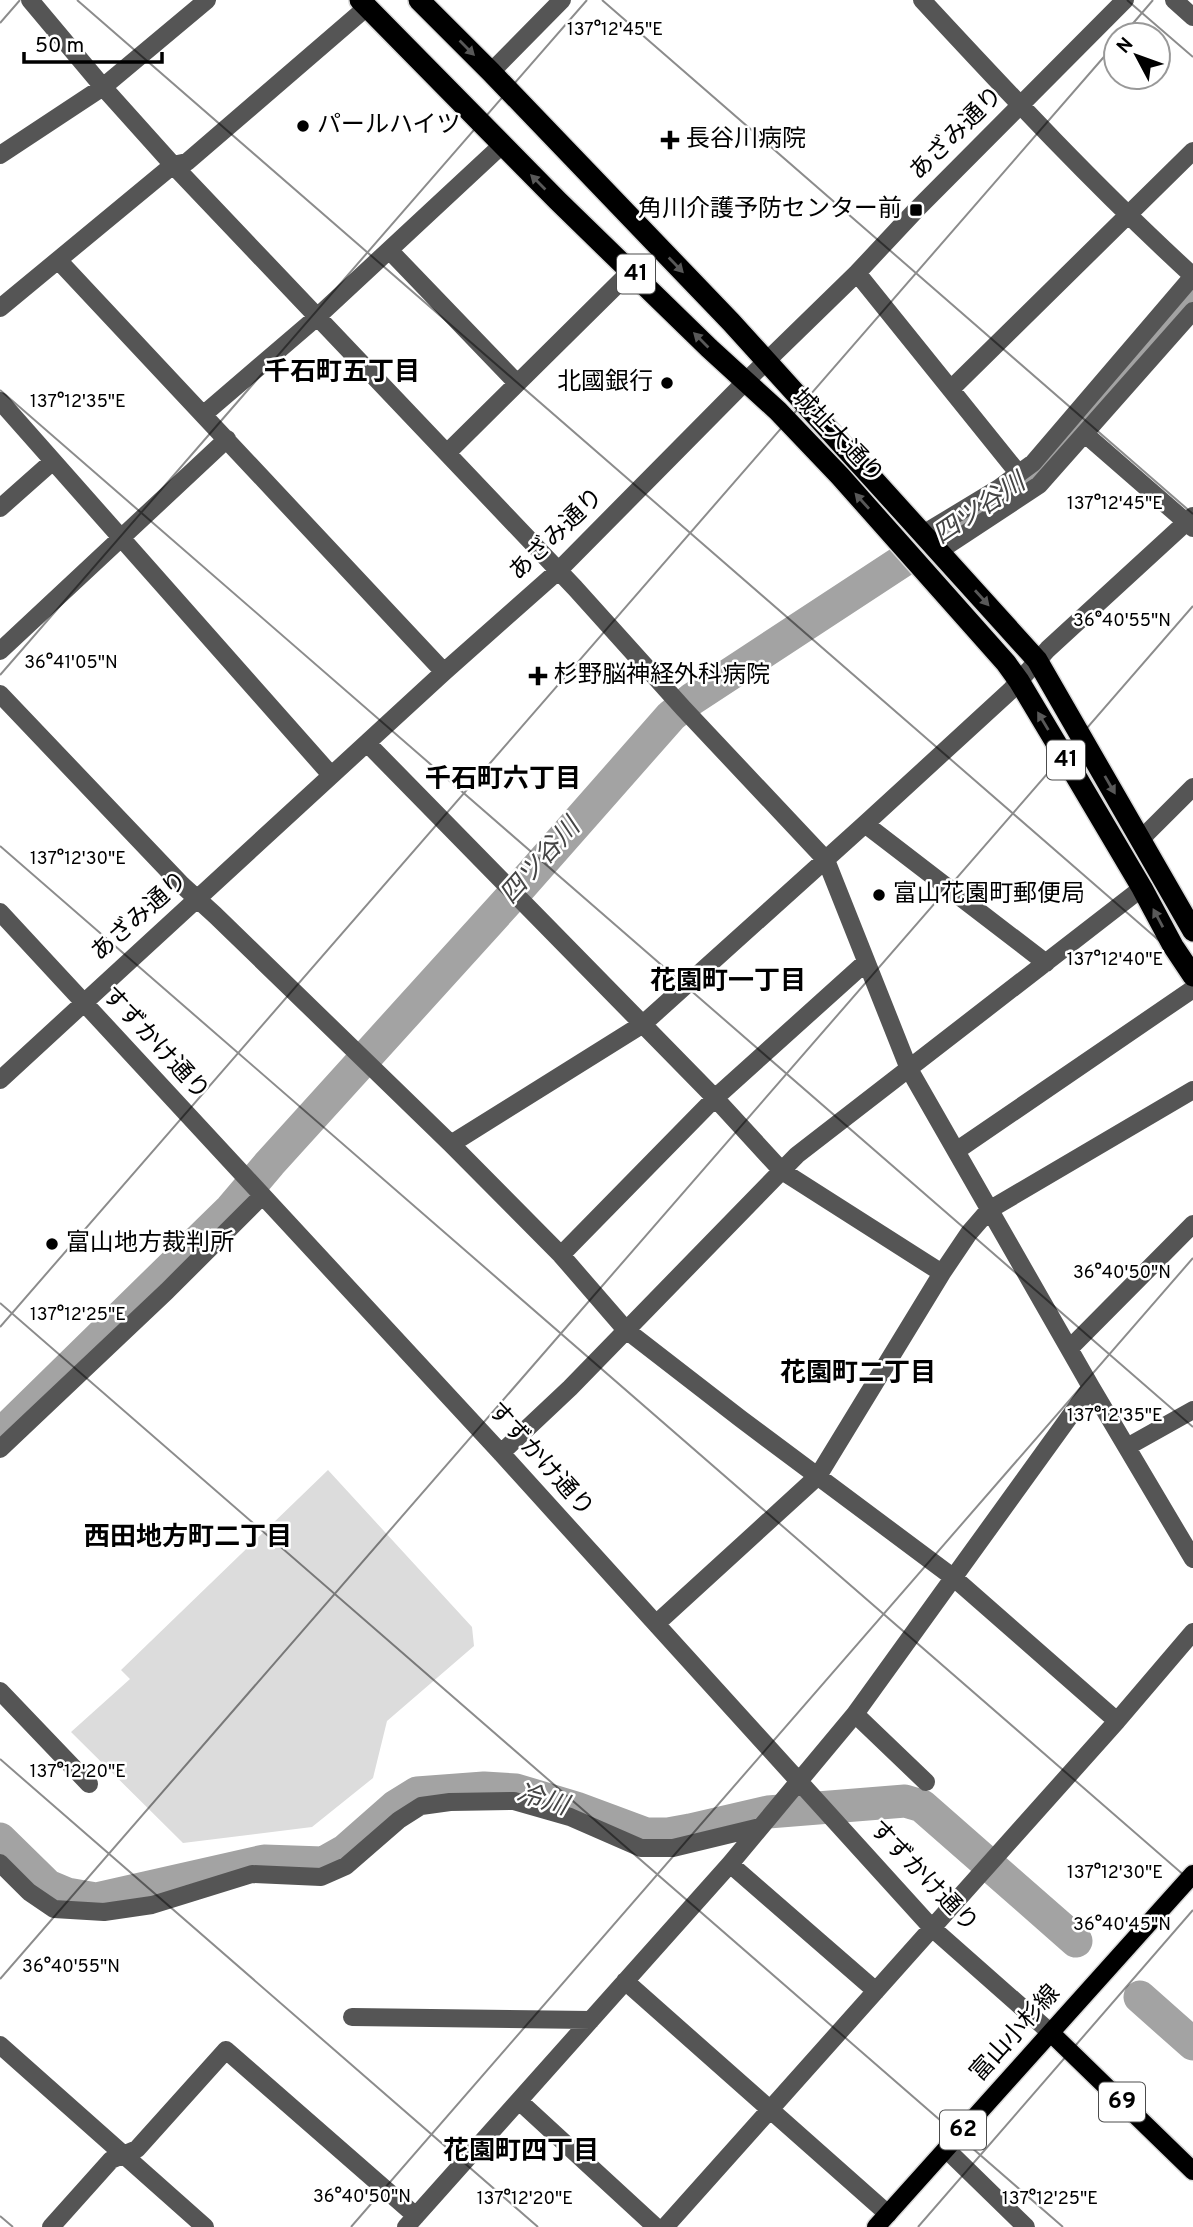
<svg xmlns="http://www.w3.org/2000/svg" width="1193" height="2227" font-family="Overpass,'Noto Sans JP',sans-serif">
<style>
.green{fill:#dcdcdc}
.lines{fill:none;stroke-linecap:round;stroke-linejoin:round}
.river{stroke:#a3a3a3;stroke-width:33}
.major-casing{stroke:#dbdbdb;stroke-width:21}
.highway-casing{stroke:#dbdbdb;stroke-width:24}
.minor{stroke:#555;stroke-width:18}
.major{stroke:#000;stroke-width:18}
.highway{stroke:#000;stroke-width:21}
.oneway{fill:#595959}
.ticks{fill:none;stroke:#000;stroke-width:2;stroke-opacity:0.45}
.poi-dot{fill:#000;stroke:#fff;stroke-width:2.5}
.labels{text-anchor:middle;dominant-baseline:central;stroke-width:5;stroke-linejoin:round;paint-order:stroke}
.shield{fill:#fff;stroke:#4c4c4c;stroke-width:2}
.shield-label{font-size:23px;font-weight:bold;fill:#000}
.poi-label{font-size:24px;fill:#000;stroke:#fff;text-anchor:start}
.street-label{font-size:24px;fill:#000;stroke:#fff}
.neighbourhood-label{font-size:26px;font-weight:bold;fill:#000;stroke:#fff}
.water-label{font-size:26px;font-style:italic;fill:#444;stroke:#fff}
.ticks-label{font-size:18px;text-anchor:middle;fill:#000;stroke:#fff;stroke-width:5;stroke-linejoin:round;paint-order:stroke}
</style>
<rect width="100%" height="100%" fill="#fff"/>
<!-- green -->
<path class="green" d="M 328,1470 L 472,1627 L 474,1646 L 387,1721 L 373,1778 L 312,1827 L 183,1843 L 71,1732 L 130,1679 L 121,1670 Z"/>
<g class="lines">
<!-- river -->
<path class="river" d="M 0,1435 L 231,1209 L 270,1163 L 523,884 L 671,716 L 692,699 L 1035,474 L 1193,293
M 0,1839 L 48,1886 L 67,1894 L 96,1899 L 264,1861 L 323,1863 L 346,1850 L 396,1806 L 417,1793 L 484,1788 L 516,1790 L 576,1808 L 646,1834 L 668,1834 L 690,1830 L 768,1812 L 905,1801 L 922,1806 L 1076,1941
M 1140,1997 L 1193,2044"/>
<!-- major casing -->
<g class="major-casing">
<path id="major" d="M 1051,2033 L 1193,2171
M 876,2227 L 1193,1874"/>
</g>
<!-- highway casing -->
<g class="highway-casing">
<path id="highway" d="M 360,0 L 558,201 L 709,348 L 778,411 L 840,476 L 1006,663 L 1019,681 L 1074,773 L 1142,888 L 1173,946 L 1193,976
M 419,0 L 491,72 L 731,322 L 1037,660 L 1193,931"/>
</g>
<!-- minor -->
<path class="minor" d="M 30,0 L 103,87 L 173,165 L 575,588 L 683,708 L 826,860 L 909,1069 L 1091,1387 L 1193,1559
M 922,0 C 1010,95 1098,189 1193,276
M 1174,0 L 1193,17
M 491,72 L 562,0
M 0,155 L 103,87 L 207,0
M 390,251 L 516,382
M 58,260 L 444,672
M 857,273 L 1019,474
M 0,308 L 173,165 L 187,162 L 367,7
M 951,389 L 1193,151
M 0,401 L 331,775
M 204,414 L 316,318 L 502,145
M 1085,434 L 1193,528
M 447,453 L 632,270
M 0,508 L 53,461
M 923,534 L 999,488 L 1033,463 L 1193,276
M 939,551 L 1039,485 L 1193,311
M 0,651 L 227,439
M 0,694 L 182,885 L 215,915 L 451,1144 L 561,1255 L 626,1330 L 741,1419 L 954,1578 L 1117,1721
M 367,743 L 715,1098 L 782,1171 L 942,1273
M 865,824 L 1046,963
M 1141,839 L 1193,787
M 0,912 L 501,1453 L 932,1928 L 1051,2033
M 0,1080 L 444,672 L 558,571 L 745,382 L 857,273 L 916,210 L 1125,0
M 451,1144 L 643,1024 L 865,824 L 1010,691 L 1048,649 L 1193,516
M 956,1151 L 1193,989
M 561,1255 L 715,1098 L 866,962
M 1070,1348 L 1193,1224
M 1127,1447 L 1193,1410
M 0,1449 L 167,1291 L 262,1196
M 501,1453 L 570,1388 L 797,1155 L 1142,888
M 657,1623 L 818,1476 L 942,1273 L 969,1233 L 989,1210 L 1193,1090
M 0,1691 L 89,1784
M 855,1714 L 926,1782
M 0,1863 L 29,1892 L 54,1909 L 104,1912 L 152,1905 L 252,1874 L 321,1877 L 346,1866 L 399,1820 L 421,1806 L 450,1802 L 514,1801 L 570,1817 L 641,1848 L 673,1848 L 760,1827
M 730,1864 L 876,1991
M 625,1981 L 888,2214
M 352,2017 L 591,2020
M 0,2045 L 205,2227
M 519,2101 L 656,2227
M 946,2149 L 1026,2227
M 51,2227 L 111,2160 L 137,2149 L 226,2050 L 416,2216
M 406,2227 L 730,1864 L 855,1714 L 1091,1387
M 665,2227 L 1117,1721 L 1193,1632"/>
<!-- major -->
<use href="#major" class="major"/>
<!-- highway -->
<use href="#highway" class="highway"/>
</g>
<!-- one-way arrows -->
<defs><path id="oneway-solid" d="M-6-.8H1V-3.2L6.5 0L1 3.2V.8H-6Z" transform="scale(1.75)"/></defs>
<g class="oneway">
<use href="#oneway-solid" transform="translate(467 48) rotate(45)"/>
<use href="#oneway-solid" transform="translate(538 182) rotate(-135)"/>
<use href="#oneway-solid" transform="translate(676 265) rotate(46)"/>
<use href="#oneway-solid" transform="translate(701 340) rotate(-135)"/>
<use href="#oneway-solid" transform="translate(862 501) rotate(-132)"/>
<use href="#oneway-solid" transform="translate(982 598) rotate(48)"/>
<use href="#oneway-solid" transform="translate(1043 721) rotate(-121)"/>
<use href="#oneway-solid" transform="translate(1110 785) rotate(60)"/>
<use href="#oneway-solid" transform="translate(1158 918) rotate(-118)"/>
</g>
<!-- ticks -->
<path class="ticks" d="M 77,0 L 1193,970M 602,0 L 1193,514M 1127,0 L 1193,57M 0,23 L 20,0M 1123,35 L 1153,0M 0,390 L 1193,1427M 0,675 L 587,0M 0,846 L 1193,1883M 0,1303 L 1063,2227M 0,1327 L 1116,43M 0,1759 L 538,2227M 0,1979 L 1193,606M 0,2216 L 13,2227M 351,2227 L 1193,1258M 918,2227 L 1193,1910"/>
<!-- markers -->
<g class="poi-dot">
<circle cx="303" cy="126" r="7"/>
<path d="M666.5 129.5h7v7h7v7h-7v7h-7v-7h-7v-7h7z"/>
<rect x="909" y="203" width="14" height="14" rx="3.5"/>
<circle cx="667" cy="383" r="7"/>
<path d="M534.5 665.5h7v7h7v7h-7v7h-7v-7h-7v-7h7z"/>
<circle cx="879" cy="895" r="7"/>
<circle cx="52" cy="1244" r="7"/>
</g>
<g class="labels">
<!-- shield labels -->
<g class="shield">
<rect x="617" y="254.5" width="38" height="39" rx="5"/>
<rect x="1047" y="740.5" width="38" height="39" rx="5"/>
<rect x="1099" y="2082.5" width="46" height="39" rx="5"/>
<rect x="940" y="2110.5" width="46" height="39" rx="5"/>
</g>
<g class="shield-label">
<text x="636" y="274">41</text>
<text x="1066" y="760">41</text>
<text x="1122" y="2102">69</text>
<text x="963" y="2130">62</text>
</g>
<!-- poi labels -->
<g class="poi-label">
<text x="317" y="126">パールハイツ</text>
<text x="686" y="140">長谷川病院</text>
<text x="902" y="210" text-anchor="end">角川介護予防センター前</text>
<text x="653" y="383" text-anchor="end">北國銀行</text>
<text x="554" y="676">杉野脳神経外科病院</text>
<text x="893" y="895">富山花園町郵便局</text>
<text x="66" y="1244">富山地方裁判所</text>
</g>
<!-- street labels -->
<g class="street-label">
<text transform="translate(957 134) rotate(-45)">あざみ通り</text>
<text transform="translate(837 437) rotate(46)">城址大通り</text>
<text transform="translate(557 535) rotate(-44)">あざみ通り</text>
<text transform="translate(140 917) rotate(-42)">あざみ通り</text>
<text transform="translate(155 1044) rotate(47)">すずかけ通り</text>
<text transform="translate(540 1460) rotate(48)">すずかけ通り</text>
<text transform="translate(923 1877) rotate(46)">すずかけ通り</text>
<text transform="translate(1016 2034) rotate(-48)">富山小杉線</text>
</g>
<!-- neighbourhood labels -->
<g class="neighbourhood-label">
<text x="342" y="373">千石町五丁目</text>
<text x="503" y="780">千石町六丁目</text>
<text x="728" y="982">花園町一丁目</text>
<text x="858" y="1374">花園町二丁目</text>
<text x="188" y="1538">西田地方町二丁目</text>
<text x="521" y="2152">花園町四丁目</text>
</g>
<!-- water labels -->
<g class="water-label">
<text transform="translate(980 510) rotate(-34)">四ツ谷川</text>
<text transform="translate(541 862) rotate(-48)">四ツ谷川</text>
<text transform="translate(542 1801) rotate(16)">冷川</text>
</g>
</g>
<g class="ticks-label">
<text x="615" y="35">137°12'45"E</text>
<text x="78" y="407">137°12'35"E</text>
<text x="1115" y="509">137°12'45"E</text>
<text x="1122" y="626">36°40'55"N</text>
<text x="71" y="668">36°41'05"N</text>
<text x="78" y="864">137°12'30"E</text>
<text x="1115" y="965">137°12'40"E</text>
<text x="1122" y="1278">36°40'50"N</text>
<text x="78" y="1320">137°12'25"E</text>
<text x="1115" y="1421">137°12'35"E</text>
<text x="78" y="1777">137°12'20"E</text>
<text x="1115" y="1878">137°12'30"E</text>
<text x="1122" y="1930">36°40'45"N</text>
<text x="71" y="1972">36°40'55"N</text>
<text x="362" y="2202">36°40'50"N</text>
<text x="525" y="2204">137°12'20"E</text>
<text x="1050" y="2204">137°12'25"E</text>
</g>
<!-- north arrow -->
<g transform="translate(1137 56) rotate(311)"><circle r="33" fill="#ffffff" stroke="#999999" stroke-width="2"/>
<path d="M0-5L12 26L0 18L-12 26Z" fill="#000000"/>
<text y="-10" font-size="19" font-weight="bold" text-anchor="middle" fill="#000000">N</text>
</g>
<!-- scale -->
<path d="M24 52v10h138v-10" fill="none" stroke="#000000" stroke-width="3.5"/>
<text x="35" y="52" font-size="21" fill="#000000" stroke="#ffffff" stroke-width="5" paint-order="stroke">50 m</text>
</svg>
